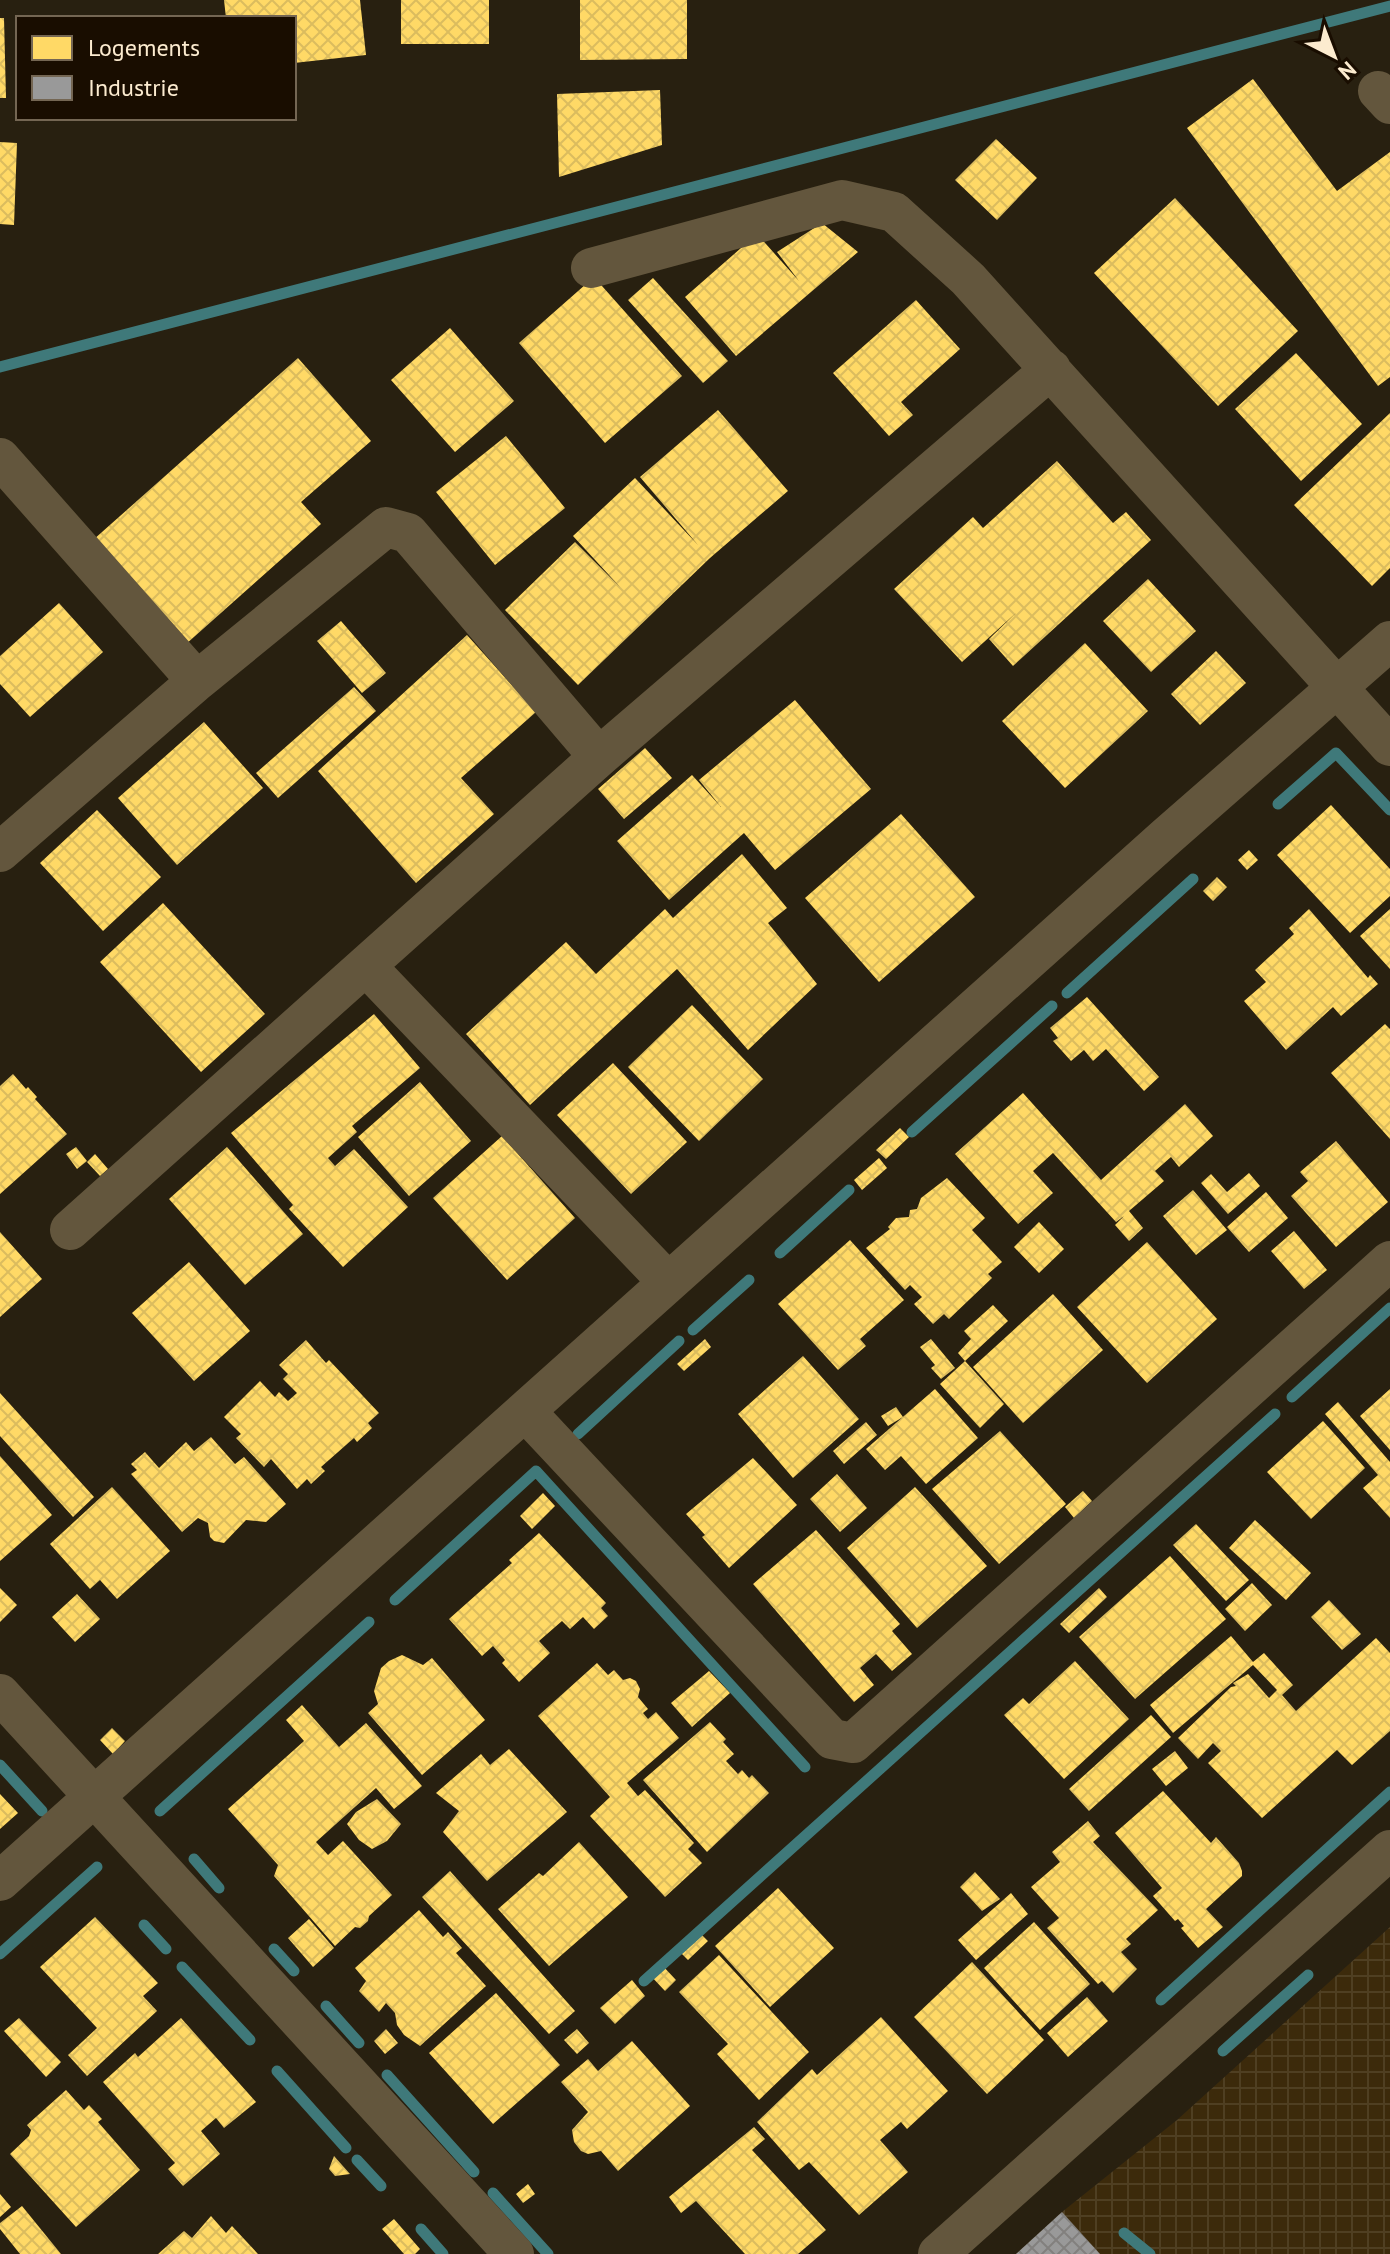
<svg xmlns="http://www.w3.org/2000/svg" width="1390" height="2254" font-family="'PT Sans',sans-serif">
<style>
.industrial{fill:url(#industrial-grid)}
.homes{fill:url(#homes-cross-hatch)}
.industry{fill:url(#industry-cross-hatch)}
.lines{fill:none;stroke-linecap:round;stroke-linejoin:round}
.stream{stroke:#3f797a;stroke-width:11}
.minor{stroke:#63563d;stroke-width:40}
</style>
<defs>
<pattern id="industrial-grid" width="8" height="8" patternUnits="userSpaceOnUse" patternTransform="scale(2)"><rect width="8" height="8" fill="#3c2a0b"/><path d="M0 4h8M4 0v8" fill="none" stroke="#4f3f22"/></pattern>
<pattern id="homes-cross-hatch" width="8" height="8" patternUnits="userSpaceOnUse" patternTransform="scale(2)"><rect width="8" height="8" fill="#ffd966"/><path d="M0 0l8 8M0 8l8-8" fill="none" stroke="#dbbc5e"/></pattern>
<pattern id="industry-cross-hatch" width="8" height="8" patternUnits="userSpaceOnUse" patternTransform="scale(2)"><rect width="8" height="8" fill="#999"/><path d="M0 0l8 8M0 8l8-8" fill="none" stroke="#82807e"/></pattern>
</defs>
<rect width="100%" height="100%" fill="#282010"/>
<!-- industrial -->
<path class="industrial" d="M 1390,1927 L 1390,2254 L 1016,2254 L 1062,2212 L 1177,2120 Z"/>
<!-- homes -->
<path class="homes" d="M 224,0 L 360,0 L 366,55 L 294,63 L 294,18 L 226,18 Z
M 401,0 L 489,0 L 489,44 L 401,44 Z
M 580,0 L 687,0 L 687,59 L 580,60 Z
M 0,18 L 4,18 L 6,98 L 0,98 Z
M 1253,79 L 1337,191 L 1390,152 L 1390,377 L 1378,386 L 1187,128 Z
M 660,90 L 662,145 L 559,177 L 557,94 Z
M 996,139 L 1037,178 L 997,220 L 955,180 Z
M 0,142 L 17,143 L 14,225 L 0,224 Z
M 1175,198 L 1298,331 L 1218,406 L 1094,273 Z
M 822,223 L 858,252 L 736,356 L 685,297 L 757,234 L 799,281 L 777,252 Z
M 594,277 L 682,376 L 605,443 L 519,343 Z
M 653,278 L 728,361 L 703,383 L 628,300 Z
M 916,300 L 960,349 L 901,402 L 913,415 L 889,436 L 833,373 Z
M 450,328 L 514,401 L 455,452 L 391,380 Z
M 1296,353 L 1362,424 L 1301,481 L 1235,409 Z
M 298,358 L 371,441 L 301,502 L 321,524 L 185,645 L 93,540 Z
M 718,410 L 788,491 L 710,558 L 578,685 L 505,610 L 575,542 L 620,587 L 573,536 L 635,478 L 698,545 L 640,477 Z
M 1390,413 L 1390,568 L 1372,586 L 1294,505 Z
M 506,436 L 565,508 L 495,565 L 436,492 Z
M 1057,461 L 1113,523 L 1126,512 L 1151,540 L 1013,666 L 989,639 L 1017,612 L 962,662 L 894,589 L 973,517 L 983,528 Z
M 1148,579 L 1196,631 L 1151,672 L 1103,621 Z
M 59,603 L 103,652 L 30,717 L 0,684 L 0,656 Z
M 341,621 L 386,673 L 362,693 L 317,641 Z
M 467,635 L 536,712 L 461,778 L 494,814 L 416,883 L 318,771 Z
M 1085,643 L 1148,711 L 1065,788 L 1002,721 Z
M 1216,651 L 1246,683 L 1200,725 L 1171,694 Z
M 354,687 L 376,711 L 278,798 L 256,773 Z
M 795,700 L 871,789 L 775,870 L 744,833 L 669,900 L 617,841 L 692,775 L 721,807 L 699,780 Z
M 204,722 L 263,788 L 177,865 L 118,798 Z
M 645,748 L 672,778 L 624,819 L 598,789 Z
M 1331,805 L 1390,869 L 1390,896 L 1350,933 L 1277,855 Z
M 97,810 L 161,877 L 103,931 L 40,863 Z
M 901,814 L 975,897 L 879,982 L 805,898 Z
M 1249,850 L 1258,860 L 1247,870 L 1238,860 Z
M 742,854 L 787,908 L 768,923 L 817,984 L 748,1050 L 677,969 L 530,1105 L 466,1034 L 566,942 L 596,974 L 665,909 L 673,918 Z
M 1217,877 L 1227,887 L 1213,901 L 1203,891 Z
M 163,903 L 265,1014 L 201,1072 L 100,962 Z
M 1309,909 L 1368,978 L 1370,975 L 1378,984 L 1341,1016 L 1333,1007 L 1286,1050 L 1244,1001 L 1266,982 L 1255,970 L 1294,934 L 1289,928 Z
M 1390,909 L 1390,969 L 1360,936 Z
M 1087,997 L 1159,1077 L 1144,1091 L 1106,1049 L 1093,1061 L 1084,1050 L 1071,1061 L 1053,1041 L 1058,1038 L 1050,1028 Z
M 692,1005 L 763,1079 L 699,1141 L 628,1067 Z
M 374,1014 L 420,1068 L 352,1126 L 357,1132 L 328,1158 L 335,1166 L 354,1149 L 408,1207 L 343,1267 L 289,1209 L 293,1205 L 231,1133 Z
M 1385,1024 L 1390,1029 L 1390,1139 L 1331,1073 Z
M 613,1063 L 687,1142 L 631,1194 L 557,1115 Z
M 13,1074 L 26,1089 L 28,1087 L 37,1097 L 35,1099 L 67,1134 L 0,1194 L 0,1086 Z
M 420,1082 L 471,1141 L 409,1196 L 358,1137 Z
M 1023,1093 L 1101,1180 L 1185,1104 L 1213,1136 L 1179,1167 L 1171,1157 L 1155,1171 L 1164,1181 L 1129,1211 L 1143,1228 L 1129,1241 L 1115,1225 L 1124,1216 L 1116,1222 L 1053,1153 L 1033,1171 L 1053,1193 L 1018,1224 L 955,1154 Z
M 900,1128 L 909,1137 L 886,1159 L 876,1150 Z
M 502,1136 L 575,1218 L 507,1280 L 433,1198 Z
M 1336,1141 L 1388,1202 L 1336,1247 L 1291,1196 L 1308,1181 L 1300,1172 Z
M 76,1147 L 87,1161 L 77,1169 L 66,1154 Z
M 227,1147 L 303,1234 L 245,1285 L 169,1199 Z
M 95,1154 L 108,1169 L 100,1176 L 87,1162 Z
M 879,1158 L 887,1168 L 862,1190 L 854,1180 Z
M 1249,1173 L 1260,1186 L 1228,1214 L 1201,1183 L 1211,1174 L 1227,1192 Z
M 947,1178 L 985,1218 L 972,1230 L 1002,1262 L 988,1274 L 992,1278 L 949,1319 L 944,1314 L 933,1324 L 914,1304 L 922,1297 L 910,1285 L 905,1290 L 866,1248 L 890,1229 L 888,1227 L 896,1218 L 909,1217 L 910,1210 L 917,1209 L 921,1198 Z
M 1193,1190 L 1227,1230 L 1196,1255 L 1163,1216 Z
M 1266,1192 L 1288,1218 L 1249,1252 L 1227,1227 Z
M 1039,1222 L 1064,1249 L 1039,1273 L 1014,1247 Z
M 1294,1231 L 1327,1270 L 1304,1289 L 1271,1251 Z
M 0,1232 L 42,1279 L 0,1317 Z
M 850,1240 L 904,1300 L 860,1339 L 866,1346 L 838,1370 L 778,1304 Z
M 1147,1242 L 1217,1319 L 1147,1383 L 1077,1307 Z
M 189,1262 L 250,1331 L 194,1381 L 132,1313 Z
M 1053,1294 L 1103,1350 L 1023,1423 L 973,1367 Z
M 993,1305 L 1008,1321 L 965,1361 L 1004,1404 L 980,1428 L 940,1384 L 965,1361 L 958,1353 L 971,1339 L 964,1331 Z
M 705,1339 L 711,1347 L 684,1371 L 677,1364 Z
M 931,1339 L 955,1368 L 941,1379 L 931,1368 L 935,1365 L 920,1347 Z
M 306,1340 L 326,1363 L 329,1360 L 379,1413 L 368,1423 L 372,1428 L 357,1442 L 354,1438 L 321,1467 L 325,1471 L 311,1484 L 307,1479 L 297,1489 L 271,1459 L 264,1467 L 236,1438 L 241,1434 L 224,1417 L 260,1381 L 275,1397 L 279,1392 L 288,1401 L 297,1393 L 283,1379 L 288,1374 L 279,1365 Z
M 803,1356 L 859,1419 L 793,1478 L 738,1414 Z
M 935,1389 L 978,1438 L 926,1484 L 901,1456 L 885,1470 L 866,1449 Z
M 1390,1389 L 1390,1450 L 1360,1416 Z
M 0,1393 L 94,1497 L 73,1517 L 0,1436 Z
M 1338,1402 L 1390,1462 L 1390,1518 L 1363,1488 L 1378,1475 L 1325,1414 Z
M 896,1407 L 903,1417 L 888,1426 L 881,1416 Z
M 1323,1421 L 1365,1468 L 1311,1519 L 1267,1472 Z
M 866,1422 L 877,1435 L 844,1464 L 833,1451 Z
M 1000,1431 L 1066,1504 L 999,1564 L 932,1489 Z
M 211,1437 L 235,1464 L 244,1457 L 286,1504 L 266,1522 L 246,1520 L 224,1543 L 214,1541 L 210,1537 L 208,1523 L 198,1518 L 182,1532 L 131,1474 L 137,1470 L 131,1464 L 145,1452 L 159,1468 L 186,1442 L 194,1451 Z
M 0,1456 L 52,1515 L 0,1561 Z
M 753,1458 L 797,1505 L 729,1568 L 702,1537 L 705,1535 L 686,1514 Z
M 837,1474 L 867,1508 L 840,1532 L 810,1499 Z
M 112,1487 L 170,1551 L 117,1599 L 100,1580 L 90,1589 L 50,1544 Z
M 915,1487 L 987,1566 L 917,1628 L 847,1548 Z
M 1083,1491 L 1092,1501 L 1074,1518 L 1065,1507 Z
M 543,1493 L 555,1506 L 532,1529 L 520,1516 Z
M 1255,1520 L 1311,1573 L 1286,1600 L 1229,1548 Z
M 1196,1524 L 1249,1580 L 1226,1601 L 1173,1545 Z
M 816,1530 L 900,1624 L 892,1631 L 912,1654 L 892,1671 L 876,1654 L 860,1668 L 874,1685 L 854,1702 L 753,1584 Z
M 539,1533 L 606,1603 L 601,1608 L 608,1616 L 594,1629 L 583,1617 L 570,1629 L 562,1621 L 539,1641 L 550,1653 L 519,1682 L 502,1663 L 505,1660 L 493,1646 L 482,1656 L 449,1619 L 512,1563 L 509,1560 Z
M 1170,1556 L 1226,1619 L 1135,1699 L 1079,1637 Z
M 1252,1583 L 1272,1605 L 1245,1631 L 1225,1609 Z
M 0,1588 L 17,1605 L 0,1622 Z
M 1099,1588 L 1107,1597 L 1069,1633 L 1060,1624 Z
M 77,1594 L 100,1619 L 75,1642 L 52,1617 Z
M 1329,1600 L 1361,1634 L 1342,1650 L 1311,1617 Z
M 1231,1636 L 1253,1662 L 1264,1653 L 1293,1685 L 1282,1695 L 1296,1711 L 1376,1638 L 1390,1653 L 1390,1731 L 1352,1765 L 1337,1750 L 1262,1818 L 1208,1763 L 1221,1751 L 1213,1743 L 1198,1759 L 1178,1738 L 1231,1687 L 1236,1686 L 1233,1683 L 1248,1674 L 1269,1698 L 1277,1690 L 1253,1665 L 1173,1733 L 1150,1705 Z
M 402,1655 L 423,1665 L 432,1658 L 485,1720 L 422,1775 L 368,1713 L 378,1704 L 374,1691 L 381,1668 L 389,1661 Z
M 1075,1661 L 1129,1719 L 1064,1779 L 1004,1715 L 1023,1698 L 1029,1704 Z
M 597,1663 L 608,1675 L 614,1670 L 623,1680 L 630,1678 L 636,1681 L 640,1689 L 638,1697 L 648,1709 L 643,1713 L 648,1719 L 656,1712 L 679,1738 L 627,1783 L 638,1796 L 645,1790 L 694,1843 L 688,1849 L 702,1863 L 665,1897 L 590,1816 L 610,1797 L 538,1716 Z
M 709,1671 L 730,1693 L 692,1727 L 671,1703 Z
M 302,1705 L 339,1747 L 366,1723 L 422,1786 L 394,1809 L 376,1788 L 316,1842 L 328,1855 L 343,1841 L 392,1895 L 369,1916 L 368,1921 L 360,1928 L 355,1927 L 335,1946 L 274,1876 L 278,1865 L 228,1809 L 304,1741 L 286,1720 Z
M 1151,1715 L 1171,1737 L 1089,1811 L 1069,1789 Z
M 710,1722 L 726,1739 L 723,1742 L 734,1754 L 726,1761 L 738,1774 L 742,1770 L 749,1778 L 752,1775 L 769,1793 L 707,1852 L 643,1780 Z
M 112,1728 L 125,1741 L 113,1754 L 100,1740 Z
M 509,1749 L 567,1812 L 487,1881 L 443,1832 L 459,1811 L 436,1793 L 481,1754 L 490,1765 Z
M 1175,1751 L 1188,1768 L 1166,1786 L 1152,1769 Z
M 1163,1791 L 1211,1843 L 1216,1837 L 1239,1863 L 1242,1871 L 1242,1876 L 1206,1909 L 1223,1927 L 1198,1948 L 1181,1928 L 1184,1926 L 1178,1919 L 1175,1921 L 1153,1896 L 1162,1888 L 1115,1833 Z
M 0,1794 L 18,1813 L 0,1829 Z
M 377,1799 L 401,1824 L 387,1841 L 372,1849 L 359,1840 L 347,1824 L 356,1812 Z
M 1088,1821 L 1100,1836 L 1093,1842 L 1158,1910 L 1126,1939 L 1131,1944 L 1121,1952 L 1137,1969 L 1113,1993 L 1102,1981 L 1098,1984 L 1047,1928 L 1059,1918 L 1031,1887 L 1060,1862 L 1052,1852 Z
M 579,1842 L 628,1897 L 549,1966 L 498,1909 L 539,1873 L 543,1876 Z
M 450,1871 L 575,2011 L 549,2034 L 422,1897 Z
M 975,1872 L 1000,1899 L 982,1911 L 960,1887 Z
M 778,1888 L 834,1948 L 770,2007 L 715,1946 Z
M 1011,1893 L 1028,1914 L 976,1960 L 958,1940 Z
M 419,1910 L 443,1937 L 448,1932 L 462,1948 L 456,1953 L 486,1986 L 420,2046 L 404,2035 L 397,2025 L 395,2013 L 386,2003 L 379,2012 L 359,1991 L 366,1981 L 355,1968 Z
M 95,1917 L 158,1983 L 143,1996 L 157,2011 L 87,2076 L 68,2055 L 97,2028 L 40,1967 Z
M 309,1919 L 334,1948 L 313,1967 L 288,1938 Z
M 1034,1922 L 1090,1984 L 1040,2030 L 984,1968 Z
M 697,1930 L 708,1941 L 688,1960 L 677,1949 Z
M 719,1955 L 809,2052 L 759,2100 L 717,2054 L 728,2044 L 679,1992 Z
M 972,1962 L 1044,2040 L 987,2094 L 914,2017 Z
M 661,1964 L 676,1980 L 665,1991 L 650,1975 Z
M 632,1980 L 645,1996 L 615,2024 L 600,2008 Z
M 496,1993 L 560,2065 L 493,2124 L 429,2053 Z
M 1087,1997 L 1108,2021 L 1068,2057 L 1047,2033 Z
M 881,2017 L 948,2091 L 907,2129 L 901,2122 L 880,2140 L 908,2172 L 859,2215 L 809,2162 L 799,2170 L 757,2122 L 812,2069 L 817,2075 Z
M 19,2018 L 61,2062 L 46,2077 L 4,2031 Z
M 181,2018 L 256,2102 L 224,2128 L 216,2118 L 201,2131 L 220,2154 L 183,2186 L 168,2169 L 175,2163 L 103,2082 L 135,2053 L 138,2057 Z
M 386,2029 L 398,2043 L 385,2054 L 374,2041 Z
M 577,2029 L 589,2043 L 577,2054 L 564,2040 Z
M 632,2041 L 690,2106 L 618,2171 L 601,2151 L 588,2154 L 581,2151 L 574,2142 L 572,2130 L 588,2112 L 561,2082 L 588,2059 L 598,2071 Z
M 66,2090 L 84,2110 L 89,2105 L 102,2119 L 98,2122 L 140,2170 L 76,2227 L 10,2154 L 29,2136 L 31,2130 L 27,2125 Z
M 754,2127 L 765,2139 L 752,2150 L 826,2230 L 798,2254 L 745,2254 L 696,2201 L 681,2213 L 669,2197 Z
M 334,2156 L 350,2174 L 335,2176 L 329,2169 Z
M 528,2184 L 535,2194 L 523,2203 L 516,2194 Z
M 0,2194 L 11,2207 L 0,2217 Z
M 22,2206 L 61,2254 L 20,2254 L 0,2229 L 0,2223 Z
M 211,2216 L 226,2233 L 232,2226 L 258,2254 L 158,2254 L 184,2231 L 192,2238 Z
M 394,2219 L 420,2249 L 415,2254 L 404,2254 L 382,2229 Z"/>
<!-- industry -->
<path class="industry" d="M 1062,2212 L 1100,2254 L 1016,2254 Z"/>
<g class="lines">
<!-- stream -->
<path class="stream" d="M 0,367 L 1390,6
M 1278,804 L 1336,753 L 1390,810
M 1067,993 L 1193,879
M 912,1132 L 1052,1006
M 780,1253 L 849,1190
M 693,1330 L 749,1280
M 1292,1397 L 1390,1308
M 578,1434 L 679,1341
M 395,1600 L 536,1471 L 805,1767
M 0,1765 L 42,1811
M 160,1811 L 369,1622
M 194,1859 L 219,1888
M 144,1925 L 166,1949
M 274,1949 L 294,1971
M 0,1954 L 97,1867
M 182,1967 L 250,2040
M 644,1981 L 1275,1414
M 1161,2000 L 1390,1792
M 326,2006 L 359,2043
M 1223,2051 L 1308,1975
M 277,2071 L 346,2148
M 387,2075 L 474,2172
M 357,2160 L 381,2186
M 493,2193 L 548,2254
M 421,2229 L 443,2254
M 1124,2233 L 1150,2254"/>
<!-- minor -->
<path class="minor" d="M 1378,91 L 1390,104
M 591,268 L 842,200 L 894,212 L 968,279 L 1390,746
M 0,458 L 197,681
M 0,852 L 197,681 L 386,527 L 408,533 L 599,757
M 366,966 L 668,1282
M 70,1230 L 599,757 L 1051,369
M 525,1411 L 832,1739 L 853,1743 L 1390,1261
M 0,1694 L 514,2254
M 0,1881 L 1166,837 L 1390,641
M 938,2254 L 1390,1850"/>
</g>
<!-- legend -->
<rect x="16" y="16" width="280" height="104" fill="#190d00" stroke="#746653" stroke-width="2"/>
<rect x="32" y="36" width="40" height="24" fill="#ffd966" stroke="#746653" stroke-width="2"/>
<text x="88" y="56" font-size="24" fill="#fcebcf">Logements</text>
<rect x="32" y="76" width="40" height="24" fill="#999999" stroke="#746653" stroke-width="2"/>
<text x="88" y="96" font-size="24" fill="#fcebcf">Industrie</text>
<!-- north arrow -->
<g transform="translate(1334 56) rotate(138)" stroke="#190d00" stroke-width="6" paint-order="stroke">
<path d="M0-6L14 30L0 20L-14 30Z" fill="#fcebcf"/>
<text y="-12" font-size="22" font-weight="bold" text-anchor="middle" fill="#fcebcf">N</text>
</g>
</svg>
